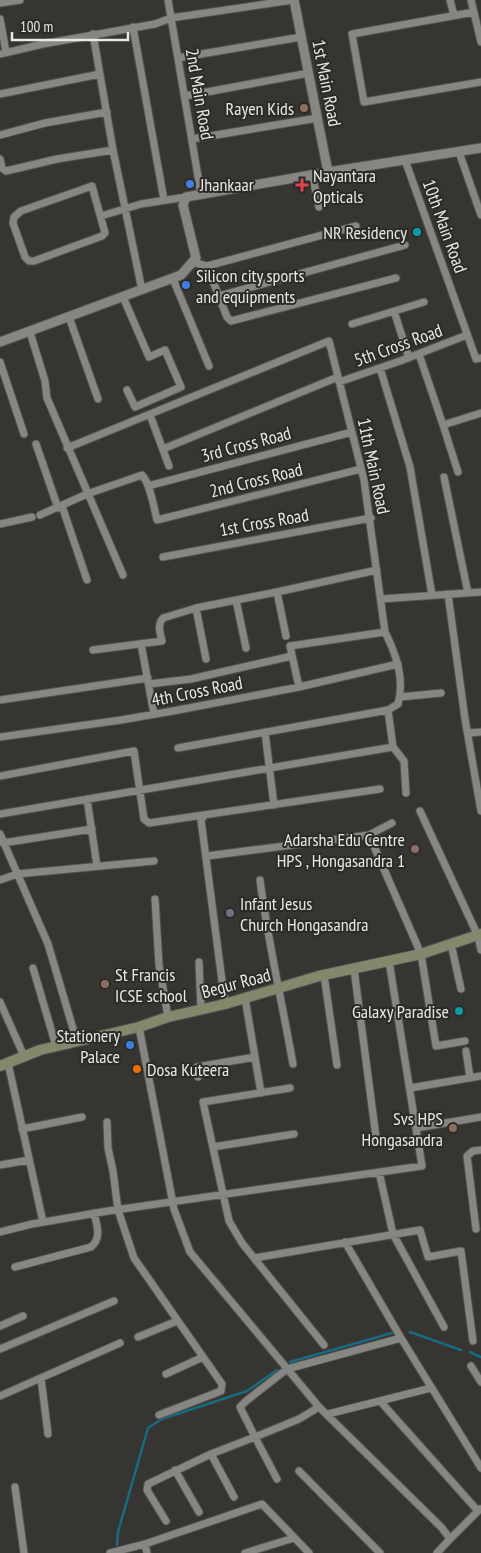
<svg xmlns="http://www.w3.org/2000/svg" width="481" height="1553" font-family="'PT Sans Narrow',sans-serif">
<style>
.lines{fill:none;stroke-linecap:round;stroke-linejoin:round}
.stream{stroke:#186b80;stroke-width:2.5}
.minor-casing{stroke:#52524f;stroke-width:9}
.tertiary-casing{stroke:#52524f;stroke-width:11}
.secondary-casing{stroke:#52524f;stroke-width:12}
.minor{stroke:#878682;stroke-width:7}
.tertiary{stroke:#878682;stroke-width:9}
.secondary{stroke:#83886d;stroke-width:10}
.education-dot{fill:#8d6e63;stroke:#2c2b28;stroke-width:2}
.shop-dot{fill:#3f7fe0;stroke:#2c2b28;stroke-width:2}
.health-dot{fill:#e0444e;stroke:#2c2b28;stroke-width:2}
.culture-dot{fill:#0f9aa8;stroke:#2c2b28;stroke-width:2}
.worship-dot{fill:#6b7280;stroke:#2c2b28;stroke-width:2}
.food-dot{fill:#e8710a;stroke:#2c2b28;stroke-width:2}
.labels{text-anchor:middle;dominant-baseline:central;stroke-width:4;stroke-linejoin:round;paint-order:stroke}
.street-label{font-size:18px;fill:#e8e8e6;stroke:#2c2b28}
.poi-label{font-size:18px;fill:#e8e8e6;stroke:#2c2b28;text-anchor:end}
</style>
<rect width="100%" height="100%" fill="#363532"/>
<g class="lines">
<!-- stream -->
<path class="stream" d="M 410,1332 L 461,1350
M 470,1352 L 481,1357
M 290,1362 L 392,1333
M 117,1545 L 118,1532 L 148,1428 L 162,1419 L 247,1391 L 277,1370"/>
<!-- minor casing -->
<g class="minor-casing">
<path id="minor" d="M 168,0 L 201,194
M 450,0 L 454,15
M 471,0 L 481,42
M 0,3 L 20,0
M 474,12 L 352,34 L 364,102 L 481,82
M 0,19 L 6,52
M 133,27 L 164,200
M 93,34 L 113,150 L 142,290
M 0,54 L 43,44 L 155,24 L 171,18 L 293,0
M 178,58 L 301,37
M 0,94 L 100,74
M 185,96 L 309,73
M 0,135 L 45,123 L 107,112
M 192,139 L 318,118
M 459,152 L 481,215
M 0,159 L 2,168 L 6,171 L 57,159 L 113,150
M 405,160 L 476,359 L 481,358
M 312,174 L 319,207
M 92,186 L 105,233 L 102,236 L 34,261 L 29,261 L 25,257 L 13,223 L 14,217 L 21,211 Z
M 101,216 L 141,204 L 186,197
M 192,262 L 207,266 L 356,226
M 207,266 L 227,317 L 231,321 L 396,278
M 173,279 L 209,366
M 219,296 L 405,245
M 123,297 L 149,357 L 165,350 L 181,387 L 135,407 L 127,390
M 394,311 L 409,358
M 69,317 L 98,399
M 352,324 L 424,302
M 30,332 L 45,381 L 47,398 L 123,575
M 419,354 L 443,425 L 481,413
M 0,362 L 24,434
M 380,368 L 410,467 L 432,595
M 339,382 L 400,361 L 467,335
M 150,415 L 169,466
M 443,425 L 458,472
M 36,444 L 58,508
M 67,448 L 329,341 L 364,480 L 385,632 C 396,654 405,679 398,704 L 388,710 L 178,748
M 163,449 L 338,377
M 444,477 L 468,593
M 148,486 L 352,432
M 62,506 L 87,580
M 40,515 L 87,494 L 142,475 C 150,483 154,508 157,520 L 361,469
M 0,524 L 32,517
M 163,557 L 371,518
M 277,592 L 377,570
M 448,594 L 465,719 L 481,811
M 381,599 L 481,592
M 236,600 L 246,648
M 196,608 L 206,659
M 141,644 L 154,714
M 93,650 L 162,641 C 160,632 157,625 163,618 L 196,608 L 277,592 L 286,636
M 149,684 L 191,679 L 292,656
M 299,687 L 290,646 L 385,632
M 400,697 L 441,693
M 0,700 L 148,678
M 388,710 L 393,747 L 404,761 L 406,793
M 265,732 L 274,805
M 468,733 L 481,732
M 0,737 L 121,720 L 173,711 L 299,687 L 398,664
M 0,776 L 134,751 L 144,819 L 149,823 L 380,789
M 87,799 L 97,866
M 420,811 L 478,936 L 481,950
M 0,814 L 393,747
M 204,816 L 201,820 L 225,1004
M 0,834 L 48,944 L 77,1042
M 369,835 L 421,954 L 436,1046 L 465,1041
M 3,843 L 92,829
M 207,856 L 369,835 L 392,823
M 0,880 L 17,874 L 154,861
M 260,880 C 268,942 282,1002 293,1064
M 155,899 L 159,965 L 168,1017
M 451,944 L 461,989
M 199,962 L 201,1009
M 33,968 L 56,1046
M 354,969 L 376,1137
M 324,975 L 337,1065
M 245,998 L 261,1093
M 0,1002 L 24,1056
M 139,1027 L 174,1209 L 190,1252 L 319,1407 L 442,1528 L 450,1539 L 437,1553
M 466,1051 L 470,1078
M 8,1063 L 43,1222
M 198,1077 L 197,1067 L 255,1057
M 290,1088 L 203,1102 L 229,1221 L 242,1243 L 254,1258 L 420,1230 L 428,1257 L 461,1251 L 473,1341
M 410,1088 L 481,1076
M 107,1122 L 108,1148 L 113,1171 L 118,1210 L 134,1258 L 222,1384 L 221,1391 L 159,1415
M 416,1128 L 481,1117
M 22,1129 L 82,1117
M 213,1147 L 294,1134
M 0,1165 L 29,1160
M 379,1172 L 393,1234 L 444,1327
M 476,1229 L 467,1156 L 473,1151 L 481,1150
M 0,1232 L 32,1224 L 108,1211 L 422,1166 L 389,961
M 345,1242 L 401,1338 L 481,1468
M 254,1258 L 324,1345
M 15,1267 L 91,1247 C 102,1238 97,1226 94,1213
M 0,1326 L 23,1316
M 138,1337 L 177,1321
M 0,1349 L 114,1301
M 471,1366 L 481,1382
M 166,1374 L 203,1357
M 41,1378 L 48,1434
M 0,1396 L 120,1343
M 380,1401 L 478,1511
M 319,1407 L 299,1419 L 255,1437 L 240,1407 L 246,1401 L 287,1369 L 401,1338
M 328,1414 L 431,1388
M 211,1454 L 234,1497
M 175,1470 L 199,1512
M 299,1471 L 380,1553
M 15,1487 L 24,1553
M 166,1521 L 147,1490 L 148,1484 L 211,1454 L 255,1437 L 277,1479
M 450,1539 L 480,1509
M 145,1544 L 147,1553
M 110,1553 L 145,1544 L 262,1504 L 309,1553
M 245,1553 L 294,1538"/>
</g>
<!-- tertiary casing -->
<g class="tertiary-casing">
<path id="tertiary" d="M 294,0 L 328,172
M 0,342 L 181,275 L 196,258 L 183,205 L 186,197 L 328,172 L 481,148"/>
</g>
<!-- secondary casing -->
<g class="secondary-casing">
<path id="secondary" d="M 0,1066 L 40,1050 L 139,1027 L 168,1017 L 225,1004 L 319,976 L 421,954 L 481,934"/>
</g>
<!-- minor -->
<use href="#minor" class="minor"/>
<!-- tertiary -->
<use href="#tertiary" class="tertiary"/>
<!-- secondary -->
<use href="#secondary" class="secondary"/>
</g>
<!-- markers -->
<g class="education-dot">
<circle cx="304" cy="108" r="5"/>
<circle cx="415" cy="849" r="5"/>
<circle cx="105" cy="984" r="5"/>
<circle cx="453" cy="1128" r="5"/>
</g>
<g class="shop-dot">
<circle cx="190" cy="184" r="5"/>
<circle cx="186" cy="285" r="5"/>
<circle cx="130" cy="1045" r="5"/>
</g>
<path class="health-dot" d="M299.5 177.5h5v5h5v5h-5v5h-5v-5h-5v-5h5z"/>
<g class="culture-dot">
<circle cx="417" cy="232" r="5"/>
<circle cx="459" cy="1011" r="5"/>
</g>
<circle class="worship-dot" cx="230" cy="913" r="5"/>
<circle class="food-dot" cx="137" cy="1069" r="5"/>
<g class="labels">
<!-- street labels -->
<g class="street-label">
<text transform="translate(327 83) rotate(79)">1st Main Road</text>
<text transform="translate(200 94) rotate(80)">2nd Main Road</text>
<text transform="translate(445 226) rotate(70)">10th Main Road</text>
<text transform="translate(398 345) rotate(-20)">5th Cross Road</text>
<text transform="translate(246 444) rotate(-15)">3rd Cross Road</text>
<text transform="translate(374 466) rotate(78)">11th Main Road</text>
<text transform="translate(256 480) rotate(-14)">2nd Cross Road</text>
<text transform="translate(264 522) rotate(-10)">1st Cross Road</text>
<text transform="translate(197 691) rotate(-11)">4th Cross Road</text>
<text transform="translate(236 983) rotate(-15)">Begur Road</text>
</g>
<!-- poi labels -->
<g class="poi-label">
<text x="294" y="108">Rayen Kids</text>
<text x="313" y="175" text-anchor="start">Nayantara<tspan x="313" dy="21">Opticals</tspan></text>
<text x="200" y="184" text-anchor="start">Jhankaar</text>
<text x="407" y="232">NR Residency</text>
<text x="196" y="275" text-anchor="start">Silicon city sports<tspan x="196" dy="21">and equipments</tspan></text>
<text x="405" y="839">Adarsha Edu Centre<tspan x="405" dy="21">HPS , Hongasandra 1</tspan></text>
<text x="240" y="903" text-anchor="start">Infant Jesus<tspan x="240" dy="21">Church Hongasandra</tspan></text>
<text x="115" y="974" text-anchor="start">St Francis<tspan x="115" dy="21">ICSE school</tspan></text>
<text x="449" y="1011">Galaxy Paradise</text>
<text x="120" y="1035">Stationery<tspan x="120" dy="21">Palace</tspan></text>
<text x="147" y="1069" text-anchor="start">Dosa Kuteera</text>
<text x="443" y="1118">Svs HPS<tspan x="443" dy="21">Hongasandra</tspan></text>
</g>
</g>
<!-- scale -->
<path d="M12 32v8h116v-8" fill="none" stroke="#e8e8e6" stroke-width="2.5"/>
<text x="20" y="32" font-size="15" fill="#e8e8e6" stroke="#2c2b28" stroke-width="4" paint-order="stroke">100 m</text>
</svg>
